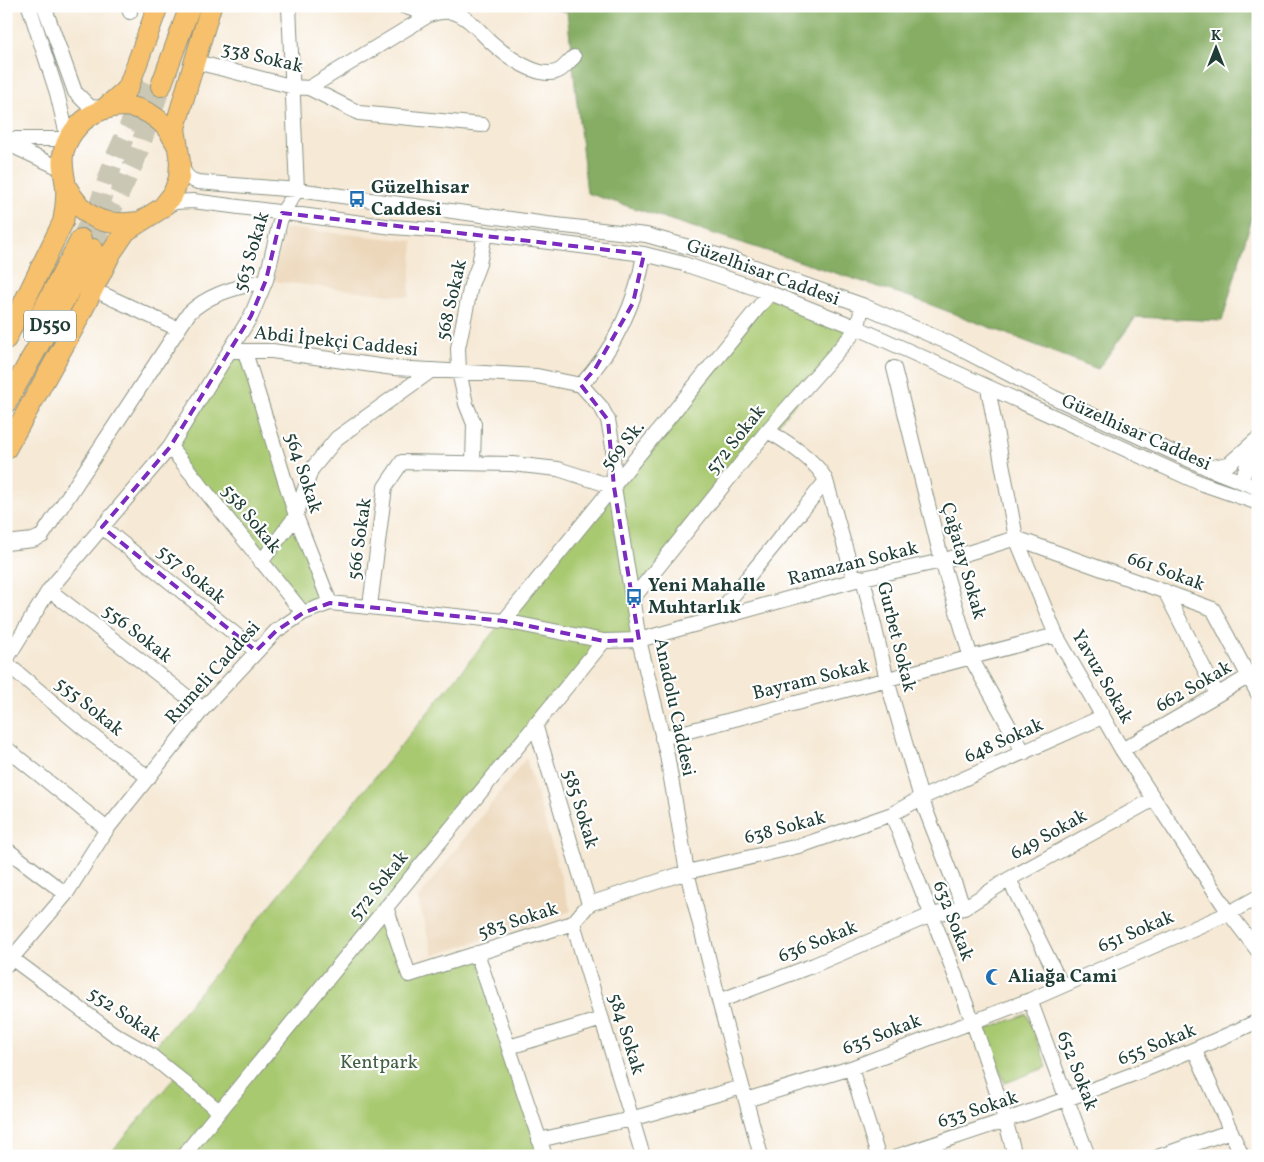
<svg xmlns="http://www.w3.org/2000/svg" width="1264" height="1162" font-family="Vollkorn,serif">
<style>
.built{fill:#ecd7ba}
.green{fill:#a9c971;stroke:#648352}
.forest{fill:#86ad63;stroke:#52754c}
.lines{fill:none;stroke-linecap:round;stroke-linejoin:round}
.highway-tunnel{stroke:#cbc7b5;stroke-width:20;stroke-dasharray:20 10;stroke-linecap:butt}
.minor-casing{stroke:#8a9384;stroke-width:16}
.highway-casing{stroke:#8a9384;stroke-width:22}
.minor{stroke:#fff;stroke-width:14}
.highway{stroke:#f7c06c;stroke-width:20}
.marked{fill:none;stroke:#7b2cbf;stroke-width:4;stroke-dasharray:10 6;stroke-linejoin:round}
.labels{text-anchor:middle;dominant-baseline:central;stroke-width:4.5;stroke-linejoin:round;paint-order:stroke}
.shield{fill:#fff;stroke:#627771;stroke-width:1}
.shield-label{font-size:18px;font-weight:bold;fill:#1f3d34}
.street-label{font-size:19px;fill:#1f3d34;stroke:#fff}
.poi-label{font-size:19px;font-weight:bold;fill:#1f3d34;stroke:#fff;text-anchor:start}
.park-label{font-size:19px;fill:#426043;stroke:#fff}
</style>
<rect width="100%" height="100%" fill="#fff"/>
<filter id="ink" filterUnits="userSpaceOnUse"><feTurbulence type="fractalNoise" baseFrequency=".02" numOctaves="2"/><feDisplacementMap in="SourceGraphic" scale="10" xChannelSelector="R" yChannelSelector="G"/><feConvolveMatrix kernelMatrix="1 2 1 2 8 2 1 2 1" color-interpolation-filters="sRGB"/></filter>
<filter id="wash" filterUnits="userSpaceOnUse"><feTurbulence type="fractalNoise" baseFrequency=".0096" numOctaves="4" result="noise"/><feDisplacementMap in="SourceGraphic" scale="20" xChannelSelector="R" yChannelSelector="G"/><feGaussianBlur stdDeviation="1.12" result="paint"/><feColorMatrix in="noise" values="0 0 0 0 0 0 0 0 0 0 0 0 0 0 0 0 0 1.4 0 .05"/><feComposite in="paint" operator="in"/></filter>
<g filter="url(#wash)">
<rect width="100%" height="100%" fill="#f6e9d5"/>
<!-- built -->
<path class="built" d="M 284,228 L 413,241 L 409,297 L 271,281 Z
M 526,758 L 571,911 L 433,956 L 418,899 Z"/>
<!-- green -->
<path class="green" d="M 770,293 L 858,328 L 634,597 L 639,640 L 603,641 L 386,907 L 409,975 L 477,953 L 545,1156 L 108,1156 L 176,1076 L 149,1054 Z
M 229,351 L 245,352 L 330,603 L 303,613 L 170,447 Z
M 1027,1014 L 1047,1067 L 1005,1083 L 985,1030 Z"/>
<!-- forest -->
<path class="forest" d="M 545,6 L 1258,6 L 1258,196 L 1222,321 L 1136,317 L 1098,369 L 913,298 L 587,193 L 567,12 Z"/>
</g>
<g filter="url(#ink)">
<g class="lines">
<!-- highway-tunnel -->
<path class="highway-tunnel" d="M 81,239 L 100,202 L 115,158 L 150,80
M 93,249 L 135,161 L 161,86"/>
<!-- minor casing -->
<g class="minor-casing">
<path id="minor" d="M 44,6 L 75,92 L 90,107 L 105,108
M 128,6 L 130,12
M 403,6 L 429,15
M 196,62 L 294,87 L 309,88 L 429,15 C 460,4 471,23 491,42 C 505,55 541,82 560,70 C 565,67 569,61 574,57
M 309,88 L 359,113 L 482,125
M 6,139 L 68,139 L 57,93 L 29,6
M 6,143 L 62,169
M 181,162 C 184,174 187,179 198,182 L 297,190 L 547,224 L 646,235 L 735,260 L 862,305 L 949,343 L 1053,397 L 1207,468 L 1258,488
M 163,208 L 175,202 L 193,201 L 393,227 L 485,234 L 644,254 L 684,264 L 770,293 L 858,328 L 1200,483 L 1258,503
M 105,295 L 178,329
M 229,351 L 272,351 L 394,368 L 537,376 L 581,385
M 245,352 L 296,516 L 330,603
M 894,368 L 942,561 L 971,658 L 1024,753
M 581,385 L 601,407 L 608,420 L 613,447 L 614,487 L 639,640 L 667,755 L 687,872 L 719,1001 L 761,1156
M 581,385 C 614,350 637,301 644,254
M 988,388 L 1016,538 L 1056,635 L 1122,750 L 1229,913 L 1258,951
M 767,431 C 785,440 819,463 826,481 L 853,575 L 863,578 L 887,680 L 921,798 L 964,908
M 170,447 L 303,613
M 473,463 L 474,424 L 466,404 L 459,371 L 458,348 L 471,285 L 479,264 L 485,234
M 1207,468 L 1229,464 L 1256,440
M 1241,481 L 1256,442
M 102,527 L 256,651
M 6,543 L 33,540 L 42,536 L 189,313 C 211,292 238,288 266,280
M 261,562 L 296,516 L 311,470 L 337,438 L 432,370
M 49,590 L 203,709
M 1165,591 L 1217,694
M 634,597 L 767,431 L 858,328 L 862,305
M 370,606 L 385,487 L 402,462 L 512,464 L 558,469 L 614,487
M 714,619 L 826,481
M 504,621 L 770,293
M 6,660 L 49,590 L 170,447 L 251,316 L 266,280 L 282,213 L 297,190 L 289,6
M 6,663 L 82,727 L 149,778
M 535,724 L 589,904
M 662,738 L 1056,635
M 6,748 L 107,829
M 1122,750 L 1258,671
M 892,814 C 935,927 985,1039 1015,1156
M 6,849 L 66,894
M 1009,879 L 1061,984
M 386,907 L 409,975 L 573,923 L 589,904 L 687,872 L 803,845 L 892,814 L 921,798 L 1102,717
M 573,923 L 643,1156
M 477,953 L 545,1156
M 6,954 L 114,1034 L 149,1054 L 219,1111
M 6,965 L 66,894 L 107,829 L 203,709 L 276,631 L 303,613 L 330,603 L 504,621 L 604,641 L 639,640 L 863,578 L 942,561 L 1016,538 L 1213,609 L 1258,694
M 1030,1000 L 1088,1156
M 719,1001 L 814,965 L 931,915 L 964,908 L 1009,879 L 1154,799
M 509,1047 L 602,1019
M 1195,1051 L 1242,1156
M 851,1068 L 878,1156
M 746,1100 L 851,1068 L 1030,1000 L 1229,913 L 1258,897
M 539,1140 L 631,1119 L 742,1087
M 183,1156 L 604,641
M 898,1156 C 1020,1116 1141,1076 1258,1021
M 1160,1156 L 1231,1131"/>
</g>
<!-- highway casing -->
<g class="highway-casing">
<path id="highway" d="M 161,86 L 190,6
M 105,108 L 128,88 L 158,6
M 66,186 C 83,218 103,227 139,222
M 36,323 L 81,239
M 6,339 L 63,222 C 65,211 67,200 66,188 C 65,175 60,164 64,150 C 76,112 122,92 156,118 C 166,125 171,134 177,145
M 6,403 L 93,249
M 6,449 L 73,329 L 111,253 L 126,231 L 162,208 L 173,194 L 179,178 L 180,162 L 175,128 L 211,6"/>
</g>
<!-- minor -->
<use href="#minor" class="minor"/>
<!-- highway -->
<use href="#highway" class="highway"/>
</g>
</g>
<!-- marked area -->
<path class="marked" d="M 282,213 L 644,254 L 633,303 L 595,369 L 581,385 L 608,420 L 614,487 L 639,640 L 604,641 L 504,621 L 330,603 L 303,613 L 276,631 L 256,651 L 102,527 L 170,447 L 251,316 L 266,280 Z"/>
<!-- icons -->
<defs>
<g id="bus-bare" transform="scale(1.35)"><path d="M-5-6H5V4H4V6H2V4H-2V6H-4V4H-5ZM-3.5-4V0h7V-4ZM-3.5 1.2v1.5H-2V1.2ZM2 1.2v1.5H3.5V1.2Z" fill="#1f6fb2" stroke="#fff" stroke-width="2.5" paint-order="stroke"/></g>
<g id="mosque-bare" transform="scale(1.35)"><path d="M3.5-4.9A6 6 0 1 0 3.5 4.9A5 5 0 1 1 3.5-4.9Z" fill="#1f6fb2" stroke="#fff" stroke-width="2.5" paint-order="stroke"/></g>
</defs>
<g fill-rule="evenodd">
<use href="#bus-bare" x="357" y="199"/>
<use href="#bus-bare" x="634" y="597"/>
<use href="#mosque-bare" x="994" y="977"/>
</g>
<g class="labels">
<!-- shield labels -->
<rect class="shield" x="24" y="310.5" width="52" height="31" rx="4"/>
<g class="shield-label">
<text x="50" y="326">D550</text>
</g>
<!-- street labels -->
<g class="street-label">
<text transform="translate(262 58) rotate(13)">338 Sokak</text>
<text transform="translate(252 252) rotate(-73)">563 Sokak</text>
<text transform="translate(763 273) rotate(20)">Güzelhisar Caddesi</text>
<text transform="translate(452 300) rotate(-77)">568 Sokak</text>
<text transform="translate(336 342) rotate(6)">Abdi İpekçi Caddesi</text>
<text transform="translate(1136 433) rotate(24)">Güzelhisar Caddesi</text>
<text transform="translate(736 440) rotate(-51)">572 Sokak</text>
<text transform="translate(623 446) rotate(-51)">569 Sk.</text>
<text transform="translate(303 473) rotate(72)">564 Sokak</text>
<text transform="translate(251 519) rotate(51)">558 Sokak</text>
<text transform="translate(360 539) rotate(-82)">566 Sokak</text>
<text transform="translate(963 561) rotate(74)">Çağatay Sokak</text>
<text transform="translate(853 564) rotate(-14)">Ramazan Sokak</text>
<text transform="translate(1166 572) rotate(20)">661 Sokak</text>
<text transform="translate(191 575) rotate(39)">557 Sokak</text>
<text transform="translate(137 634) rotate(38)">556 Sokak</text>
<text transform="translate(896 637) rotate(76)">Gurbet Sokak</text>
<text transform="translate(213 673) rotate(-48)">Rumeli Caddesi</text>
<text transform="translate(1102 677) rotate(60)">Yavuz Sokak</text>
<text transform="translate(811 680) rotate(-14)">Bayram Sokak</text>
<text transform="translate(1194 687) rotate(-30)">662 Sokak</text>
<text transform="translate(89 707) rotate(39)">555 Sokak</text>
<text transform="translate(674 707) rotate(78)">Anadolu Caddesi</text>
<text transform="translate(1004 741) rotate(-24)">648 Sokak</text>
<text transform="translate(580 809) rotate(73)">585 Sokak</text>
<text transform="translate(785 828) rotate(-15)">638 Sokak</text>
<text transform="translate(1049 835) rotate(-29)">649 Sokak</text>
<text transform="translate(379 886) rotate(-51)">572 Sokak</text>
<text transform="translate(518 921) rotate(-18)">583 Sokak</text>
<text transform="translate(953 921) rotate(69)">632 Sokak</text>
<text transform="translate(1136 932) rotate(-23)">651 Sokak</text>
<text transform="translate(818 942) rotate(-22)">636 Sokak</text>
<text transform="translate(124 1015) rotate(34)">552 Sokak</text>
<text transform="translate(626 1034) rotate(73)">584 Sokak</text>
<text transform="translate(882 1035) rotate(-21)">635 Sokak</text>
<text transform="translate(1157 1045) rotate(-22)">655 Sokak</text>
<text transform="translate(1077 1071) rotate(69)">652 Sokak</text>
<text transform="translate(978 1110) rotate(-18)">633 Sokak</text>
</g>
<!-- poi labels -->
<g class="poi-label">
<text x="371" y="188">Güzelhisar<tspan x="371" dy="22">Caddesi</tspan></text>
<text x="648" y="586">Yeni Mahalle<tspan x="648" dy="22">Muhtarlık</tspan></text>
<text x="1008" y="977">Aliağa Cami</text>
</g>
<!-- park labels -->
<g class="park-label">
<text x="379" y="1063">Kentpark</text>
</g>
</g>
<!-- margin -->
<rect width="1264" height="1162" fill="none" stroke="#fff" stroke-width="25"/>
<!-- north arrow -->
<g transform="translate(1216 48)" stroke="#ffffff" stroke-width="4" paint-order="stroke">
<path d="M0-4L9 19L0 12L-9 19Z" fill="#1f3d34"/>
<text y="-8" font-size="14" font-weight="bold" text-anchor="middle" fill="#1f3d34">K</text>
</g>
</svg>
